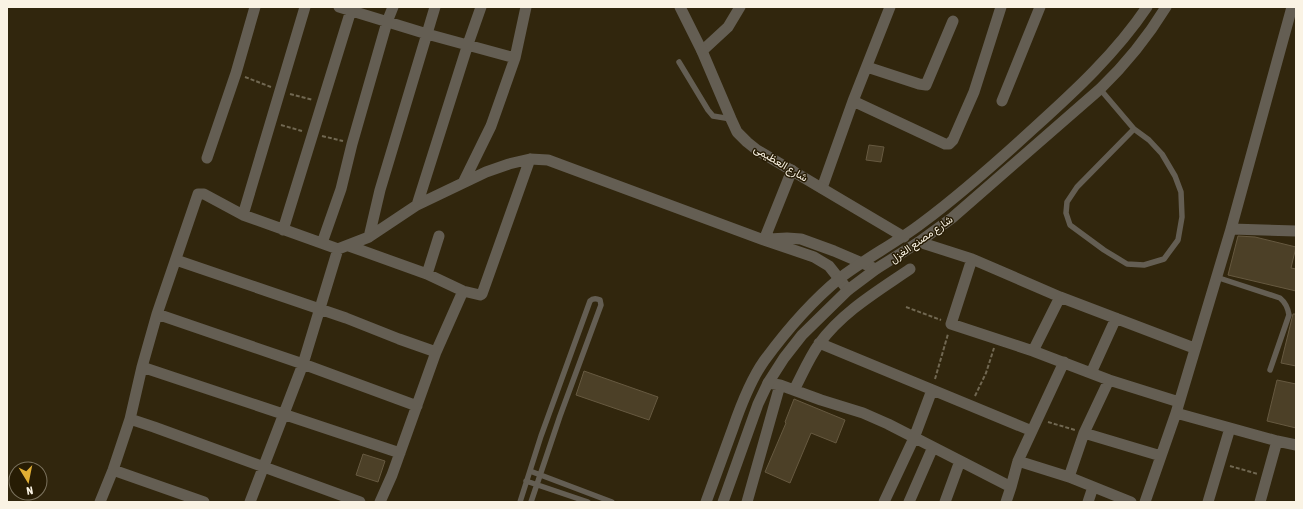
<svg xmlns="http://www.w3.org/2000/svg" width="1303" height="509" font-family="'Asap Condensed',Vazirmatn,sans-serif">
<style>
.building{fill:#4c4027;stroke:#665940}
.lines{fill:none;stroke-linecap:round;stroke-linejoin:round}
.path{stroke:#716852;stroke-width:2;stroke-dasharray:4 2;stroke-linecap:butt}
.service{stroke:#645e53;stroke-width:5.5}
.minor{stroke:#645e53;stroke-width:11}
.tertiary{stroke:#645e53;stroke-width:11}
.labels{text-anchor:middle;dominant-baseline:central;stroke-width:3;stroke-linejoin:round;paint-order:stroke}
.street-label{font-size:11px;fill:#faf3e4;stroke:#271c04}
</style>
<rect width="100%" height="100%" fill="#31260d"/>
<!-- building -->
<path class="building" d="M 869,145 L 884,147 L 881,162 L 866,160 Z
M 1238,236 L 1255,237 L 1296,247 L 1291,268 L 1296,269 L 1296,291 L 1228,275 Z
M 1293,314 L 1296,314 L 1296,366 L 1281,363 Z
M 584,371 L 658,397 L 649,420 L 576,395 Z
M 1277,380 L 1296,384 L 1296,428 L 1267,421 Z
M 794,399 L 845,420 L 836,443 L 811,433 L 790,483 L 765,472 L 786,423 L 785,422 Z
M 363,454 L 385,461 L 378,482 L 356,475 Z"/>
<g class="lines">
<!-- path -->
<path class="path" d="M 245,77 L 271,87
M 290,94 L 313,100
M 281,125 L 302,131
M 322,136 L 343,141
M 906,307 L 941,320
M 935,379 L 948,334
M 975,396 L 986,373 L 994,348
M 1048,422 L 1075,430
M 1230,466 L 1258,474"/>
<!-- service -->
<path class="service" d="M 679,62 L 708,110 L 713,116 L 731,119
M 1100,89 L 1134,129 L 1149,140 L 1162,154 L 1175,176 L 1181,192 L 1182,217 L 1178,240 L 1164,259 L 1144,265 L 1127,264 L 1104,250 L 1070,225 L 1066,213 L 1067,202 L 1077,187 L 1134,129
M 1216,277 L 1280,298 C 1286,303 1288,308 1289,315 L 1270,370
M 530,471 L 612,502
M 526,481 L 588,502
M 520,502 L 541,436 L 590,301 C 593,298 596,298 600,300 L 601,305 L 560,416 L 531,502"/>
<!-- minor -->
<path class="minor" d="M 339,7 L 427,34 L 515,58
M 1292,7 L 1231,229 L 1296,231
M 702,51 L 728,27 L 740,7
M 867,67 L 919,84 L 926,85 L 953,21
M 853,101 L 945,144 L 949,144 L 953,140 L 974,92 L 1001,7
M 1002,101 L 1040,7
M 207,158 L 236,73 L 255,7
M 463,183 L 491,126 L 515,58 L 526,7
M 822,188 L 853,101 L 890,7
M 417,205 L 468,44 L 481,7
M 243,215 L 305,7
M 283,230 L 352,7
M 369,237 L 380,190 L 435,7
M 769,239 L 787,238 L 801,239 L 834,251 L 876,269
M 764,240 L 792,170
M 919,242 L 972,259 L 1060,297 L 1194,348
M 322,243 L 341,189 L 352,144 L 387,22 L 393,7
M 349,246 L 427,274 L 463,291 L 480,295 L 482,294 L 530,159
M 972,259 L 951,324 L 1033,351 L 1109,380 L 1179,402
M 176,260 L 346,318 L 399,339 L 436,352
M 427,274 L 439,236
M 157,314 L 303,364 L 417,406
M 819,343 L 1032,431
M 1033,351 L 1060,297
M 142,367 L 400,453
M 1091,373 L 1116,318
M 768,383 L 780,385 L 821,400 L 863,413 L 888,424 L 1011,487
M 794,390 C 802,375 809,358 819,344 C 842,312 878,291 910,269
M 1176,413 L 1277,441 L 1296,445
M 130,419 L 154,427 L 360,502
M 1084,433 L 1161,456
M 1018,461 L 1069,477 L 1131,502
M 113,470 L 204,502
M 1069,477 L 1084,433 L 1109,380
M 100,502 L 113,470 L 130,419 L 142,367 L 157,314 L 198,194 L 204,194 L 243,215 L 338,249 L 369,237 L 417,205 L 486,172 L 509,164 L 530,159 L 548,160 L 764,240 L 814,257 L 829,266 L 848,290
M 250,502 L 303,364 L 338,249
M 380,502 L 392,475 L 436,352 L 463,291
M 747,502 L 780,385
M 884,502 L 914,438 L 932,390
M 909,502 L 933,447
M 945,502 L 960,461
M 1006,502 L 1011,487 L 1018,461 L 1064,362
M 1088,502 L 1093,487
M 1145,502 L 1176,413 L 1231,229
M 1208,502 L 1230,428
M 1260,502 L 1277,441"/>
<!-- tertiary -->
<path class="tertiary" d="M 680,7 L 702,51 L 731,119 L 737,132 L 747,142 L 757,150 L 904,237
M 706,502 C 715,477 724,453 733,428 C 741,405 750,381 764,361 C 786,331 812,301 840,278 C 866,258 896,243 922,223 C 961,194 998,161 1034,128 C 1075,91 1116,53 1147,7
M 723,502 L 758,404 L 768,383 L 784,358 L 802,335 L 848,290 L 876,269 L 919,242 L 952,218 L 1100,89 C 1126,64 1147,38 1166,7"/>
</g>
<g class="labels">
<!-- street labels -->
<g class="street-label">
<text transform="translate(781 163) rotate(31)">شارع العظيمى</text>
<text transform="translate(921 239) rotate(-35)">شارع مصنع الغزل</text>
</g>
</g>
<!-- border -->
<rect width="1303" height="509" fill="none" stroke="#faf3e4" stroke-width="16"/>
<!-- north arrow -->
<g transform="translate(28 481) rotate(170)"><circle r="19" fill="#271c04" stroke="#7b725e"/>
<path d="M0-3L7 15L0 10L-7 15Z" fill="#e2af34"/>
<text y="-6" font-size="11" font-weight="bold" text-anchor="middle" fill="#faf3e4">N</text>
</g>
</svg>
